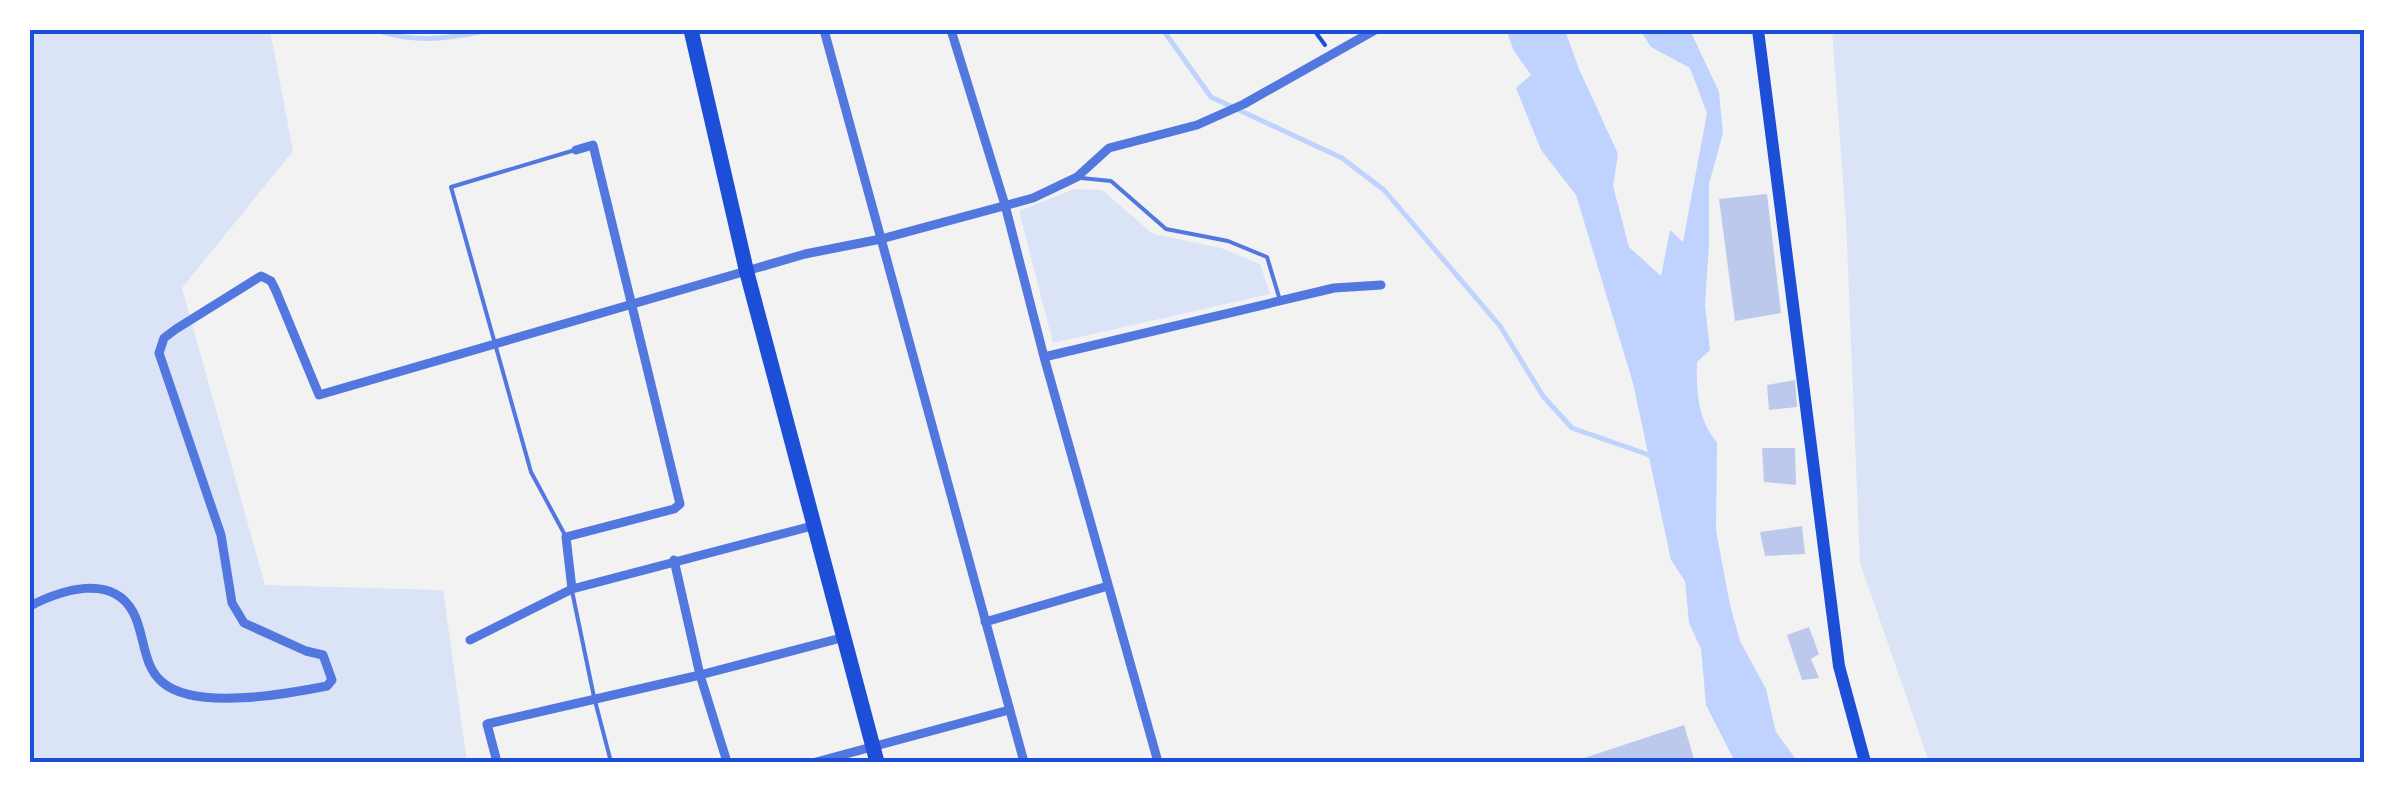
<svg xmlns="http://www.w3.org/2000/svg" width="2394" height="792" font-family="Lato,sans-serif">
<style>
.green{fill:#dbe4f7}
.water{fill:#bfd3fe}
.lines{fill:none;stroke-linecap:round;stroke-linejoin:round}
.stream{stroke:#bfd3fe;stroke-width:5}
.building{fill:#bdc9ec}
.path{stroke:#1d4ed8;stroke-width:4}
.service{stroke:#5277de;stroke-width:4}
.minor{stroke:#5277de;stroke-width:9}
.secondary{stroke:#1d4ed8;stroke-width:12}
.trunk{stroke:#1d4ed8;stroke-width:15}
.neatline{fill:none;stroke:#1d4ed8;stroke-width:4}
</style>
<rect width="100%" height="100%" fill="#f2f2f2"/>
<!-- green -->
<path class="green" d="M 30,30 L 270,30 L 293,151 L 182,288 L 265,585 L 443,590 L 467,762 L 30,762 Z
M 1832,30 L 2364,30 L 2364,762 L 1929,762 L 1860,563 L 1846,221 Z
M 1074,189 L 1102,190 L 1153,234 L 1221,248 L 1260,264 L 1270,294 L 1053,343 L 1019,211 Z"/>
<!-- water -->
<path class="water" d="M 1506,30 L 1565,30 L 1579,69 L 1618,154 L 1613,186 L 1629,247 L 1661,276 L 1670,230 L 1683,242 L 1707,113 L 1690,68 L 1651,47 L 1640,30 L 1690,30 L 1719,92 L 1723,133 L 1709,184 L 1709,243 L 1705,305 L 1710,350 L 1697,362 C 1696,390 1698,421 1717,442 L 1716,530 L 1730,605 L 1740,641 L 1766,689 L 1776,732 L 1798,762 L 1735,762 L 1706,705 L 1701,649 L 1689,623 L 1685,581 L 1671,560 L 1633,383 L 1576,195 L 1541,150 L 1516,88 L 1531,75 L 1514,51 Z"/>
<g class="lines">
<!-- stream -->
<path class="stream" d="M 376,30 C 415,44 451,38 490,30
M 1163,30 L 1211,97 L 1342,158 L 1384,190 L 1500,326 L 1543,396 L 1572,428 L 1655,457"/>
</g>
<!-- building -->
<path class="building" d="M 1767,194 L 1781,313 L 1735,321 L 1719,199 Z
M 1795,380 L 1797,407 L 1769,410 L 1767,385 Z
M 1762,448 L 1795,448 L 1796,485 L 1764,482 Z
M 1802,526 L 1805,554 L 1765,556 L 1760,532 Z
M 1809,627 L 1819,654 L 1811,659 L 1819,678 L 1802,680 L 1787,635 Z
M 1684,725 L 1695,762 L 1575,762 L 1575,761 Z"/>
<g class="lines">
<!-- path -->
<path class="path" d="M 1314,30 L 1325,45"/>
<!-- service -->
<path class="service" d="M 1081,178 L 1111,181 L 1166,229 L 1228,241 L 1267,257 L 1279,297
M 566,537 L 531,472 L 451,187 L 575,150
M 572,591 L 594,697 L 611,762"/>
<!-- minor -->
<path class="minor" d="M 824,30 L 1024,762
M 951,30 L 1005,205 L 1044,357 L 1158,762
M 1044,357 L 1334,288 L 1381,285
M 674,560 L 700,675 L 727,762
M 572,589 L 566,537 L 674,509 L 680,504 L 593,145 L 576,150
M 30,606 C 61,590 112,573 133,612 C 145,634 142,665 162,682 C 195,711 287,694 327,686 L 332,680 L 323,655 L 306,651 L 244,623 L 232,603 L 221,535 L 159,353 L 164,338 L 176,329 L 261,276 L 271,281 L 276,291 L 319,395 L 805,254 L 881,239 L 1033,198 L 1077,177 L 1109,148 L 1197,125 L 1244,104 L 1375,30
M 985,622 L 1108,586
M 470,640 L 572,589 L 816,525
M 497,762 L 487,724 L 700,675 L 845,637
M 816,762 L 1009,710"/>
<!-- secondary -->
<path class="secondary" d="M 1758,30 L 1839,666 L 1865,762"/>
<!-- trunk -->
<path class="trunk" d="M 691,30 L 747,273 L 877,762"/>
</g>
<!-- border -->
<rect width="2394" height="792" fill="none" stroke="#ffffff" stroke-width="65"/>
<rect x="32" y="32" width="2330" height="728" class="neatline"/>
</svg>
